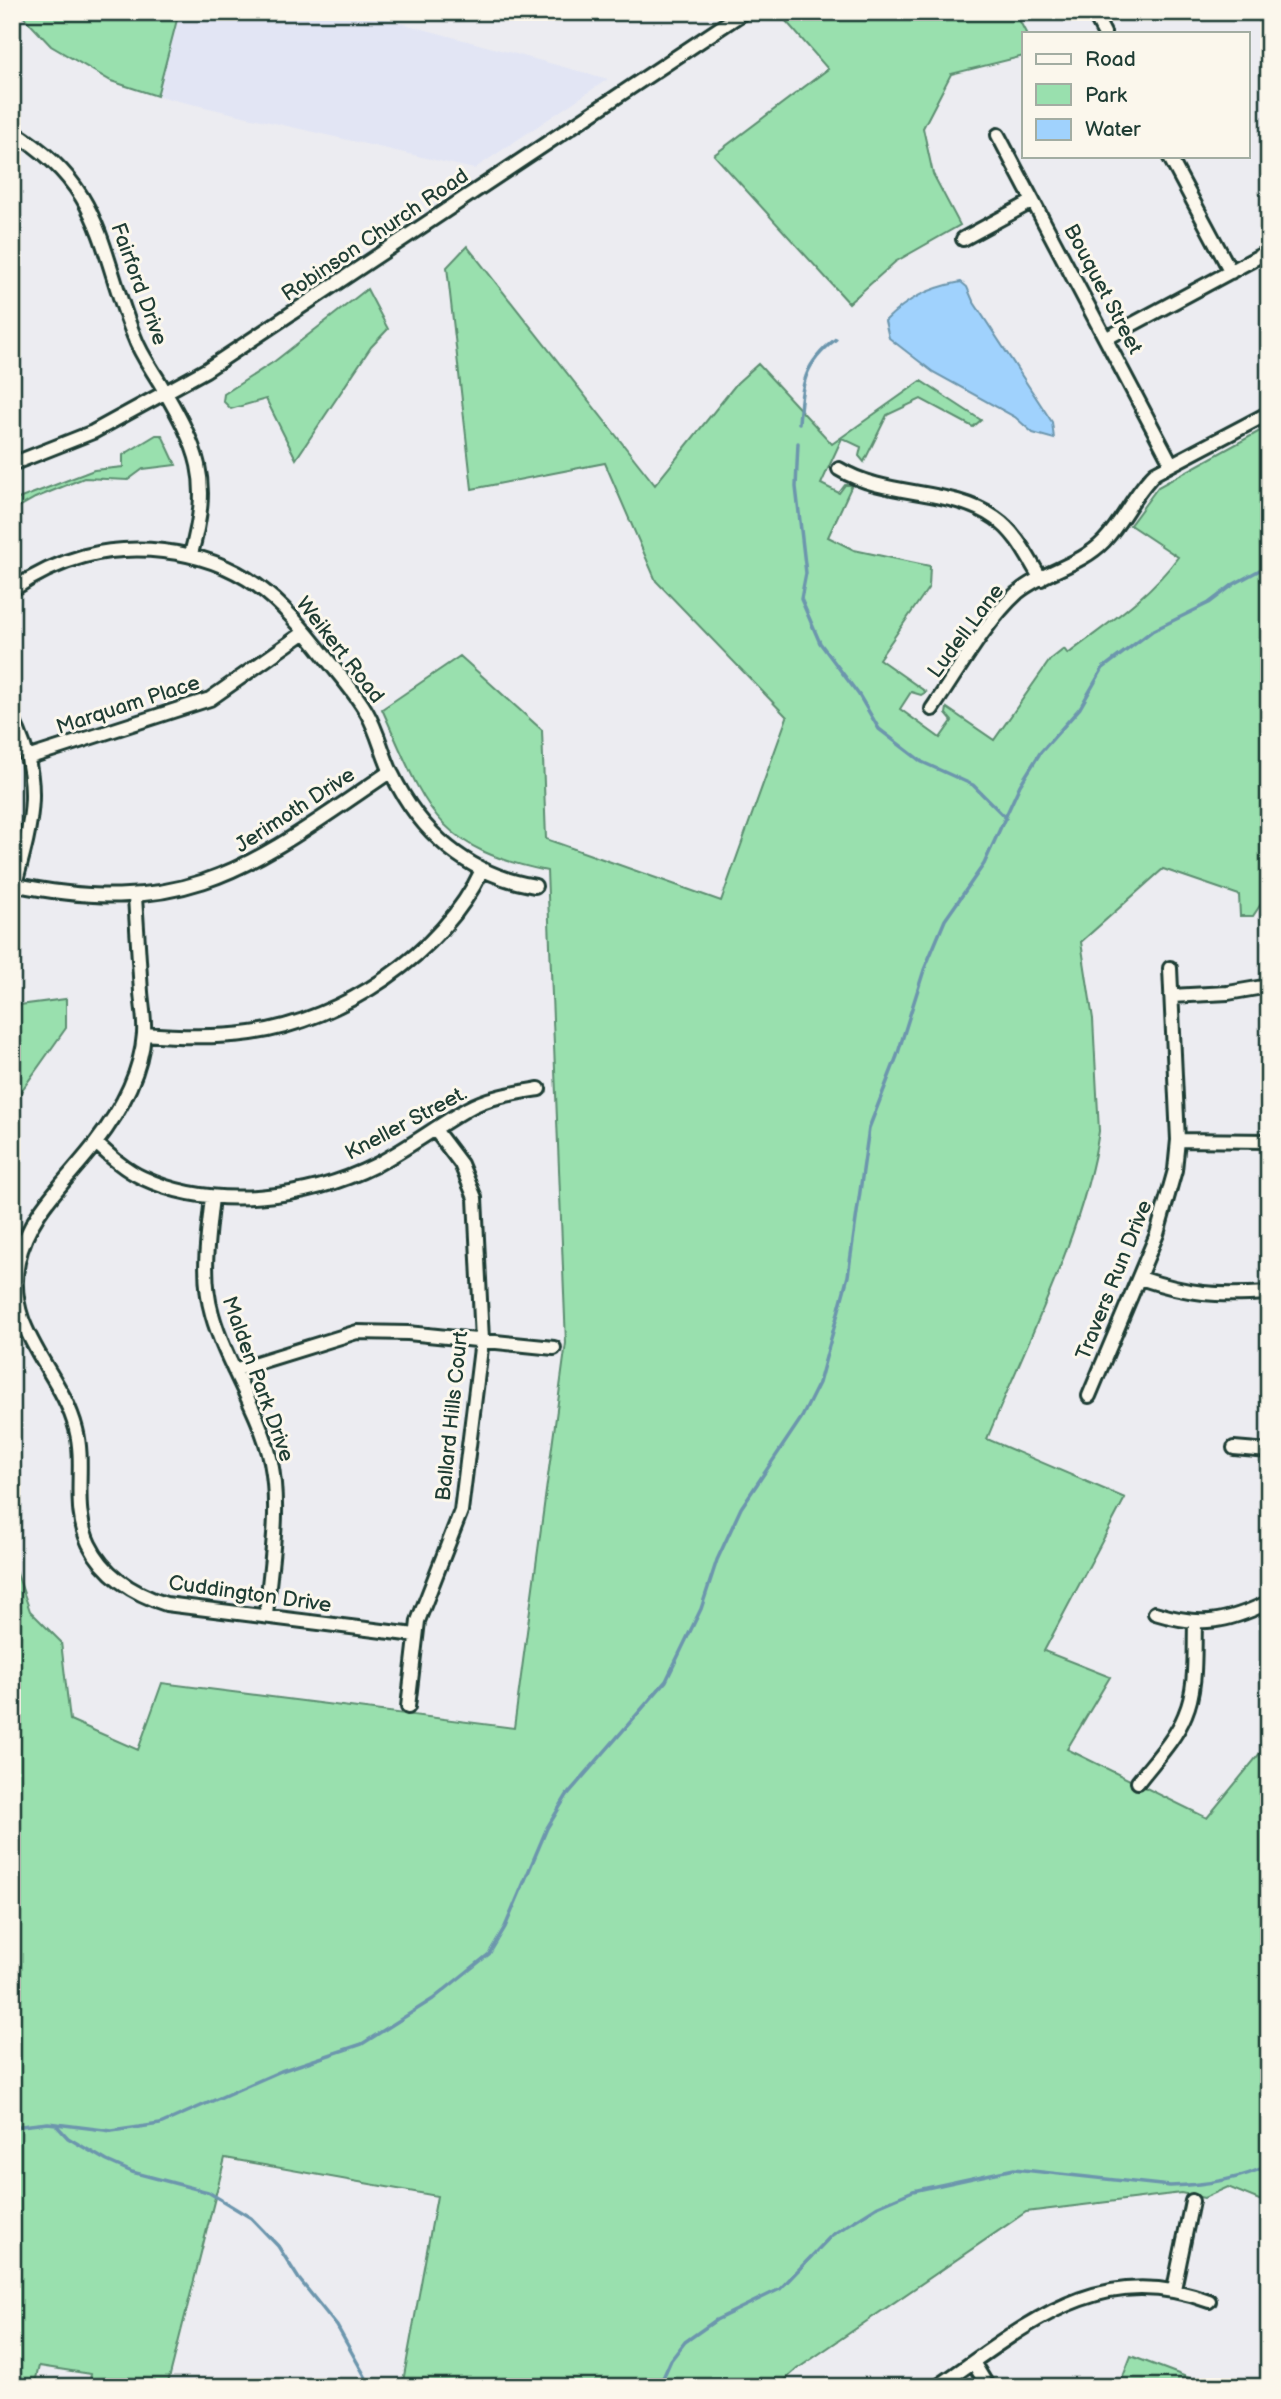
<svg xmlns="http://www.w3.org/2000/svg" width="1281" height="2399" font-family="'Balsamiq Sans',sans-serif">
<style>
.built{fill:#e2e5f4}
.green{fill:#99e0ae;stroke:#5c8e71;stroke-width:2}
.water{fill:#a0d2fd;stroke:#6c96ad;stroke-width:2}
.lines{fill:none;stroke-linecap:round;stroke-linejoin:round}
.stream{stroke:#6c96ad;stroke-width:3.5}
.minor-casing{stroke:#1f3d34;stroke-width:18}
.minor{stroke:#fbf7ec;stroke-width:12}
.labels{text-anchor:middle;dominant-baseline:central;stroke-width:6;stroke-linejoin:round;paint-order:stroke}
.street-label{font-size:21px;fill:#1f3d34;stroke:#fbf7ec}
</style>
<rect width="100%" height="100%" fill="#ececf1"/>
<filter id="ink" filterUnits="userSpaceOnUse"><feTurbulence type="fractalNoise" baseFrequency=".0143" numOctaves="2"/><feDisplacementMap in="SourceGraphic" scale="14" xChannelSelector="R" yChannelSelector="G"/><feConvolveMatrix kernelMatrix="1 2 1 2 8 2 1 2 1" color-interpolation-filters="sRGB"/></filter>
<g filter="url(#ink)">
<!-- built -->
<path class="built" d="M 179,12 L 360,12 L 608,79 L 474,169 L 157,96 Z"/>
<!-- green -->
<path class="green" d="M 19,12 L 179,12 L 157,96 L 111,81 L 51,46 Z
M 778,12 L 1015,12 L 1026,33 L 1024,56 L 951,74 L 923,128 L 933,174 L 960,225 L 895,262 L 849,303 L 714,155 L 828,69 Z
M 467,246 L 655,485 L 737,383 L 758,364 L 832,444 L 921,381 L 981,420 L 973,427 L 921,399 L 887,415 L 864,462 L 859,456 L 861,447 L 842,438 L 821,484 L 839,493 L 845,485 L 852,485 L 828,537 L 854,550 L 930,566 L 929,587 L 879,659 L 926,692 L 921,695 L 911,692 L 900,709 L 940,738 L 952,721 L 946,714 L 947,708 L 994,740 L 1050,660 L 1064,649 L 1068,654 C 1108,623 1148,598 1178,557 L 1130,525 L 1158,487 L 1269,426 L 1269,892 L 1253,916 L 1240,916 L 1239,895 L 1163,869 L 1081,942 L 1093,1019 L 1099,1131 C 1085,1229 1025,1346 987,1439 L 1125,1498 L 1044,1651 L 1110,1677 L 1067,1749 L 1207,1818 L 1269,1742 L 1269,2204 L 1228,2187 L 1204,2198 L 1181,2193 L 1026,2212 L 797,2369 L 777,2387 L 402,2387 L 437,2196 L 225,2158 L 167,2387 L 89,2387 L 91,2374 L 39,2366 L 34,2387 L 12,2387 L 12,1559 L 30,1611 L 61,1642 L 70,1720 L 138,1750 L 162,1683 L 514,1728 L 566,1343 L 547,871 C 434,848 426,807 382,709 L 460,656 L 542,730 L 546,839 L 721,901 L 787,717 L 656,581 L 605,463 L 472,489 L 447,267 Z
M 367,289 L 388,329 L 371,347 L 296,459 L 266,399 L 231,409 L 223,401 L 224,394 L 275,361 Z
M 156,435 L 162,435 L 176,465 L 143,469 L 128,480 L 84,478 L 35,498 L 12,511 L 13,501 L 94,470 L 123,467 L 123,455 Z
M 66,999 L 66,1028 L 12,1104 L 12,1006 Z
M 1131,2356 L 1213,2387 L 1119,2387 Z"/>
<!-- water -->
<path class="water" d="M 961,282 L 967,287 L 973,301 L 1052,422 L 1054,439 L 1033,433 L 1015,417 L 933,372 L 889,338 L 885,321 C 908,298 929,288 961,282 Z"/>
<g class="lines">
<!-- stream -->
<path class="stream" d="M 799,423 C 802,384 803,364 836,339
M 798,443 L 796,487 L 806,573 L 801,599 L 820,643 L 859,695 L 879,729 L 922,762 L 973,785 L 1006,818
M 57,2126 L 68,2138 L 107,2161 L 132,2172 L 208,2192 L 251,2218 L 278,2246 L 299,2279 L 337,2326 L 371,2387
M 12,2127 L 48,2123 L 112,2131 L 160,2124 L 281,2071 L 362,2044 L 433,1999 L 489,1954 L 505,1927 L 547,1828 L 567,1795 L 666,1681 L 701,1609 L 717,1560 L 741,1508 L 802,1417 L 819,1383 L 848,1276 L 869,1128 L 897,1056 L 924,970 L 945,920 L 984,864 L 1020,785 L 1040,753 L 1080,708 L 1103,668 L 1152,631 L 1209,603 L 1234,584 L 1269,565
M 659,2387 L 671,2360 L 685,2342 L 716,2320 L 780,2289 L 832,2235 L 878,2206 L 913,2191 L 1014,2169 L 1170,2186 C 1203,2185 1239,2180 1269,2165"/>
<!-- minor casing -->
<g class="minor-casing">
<path id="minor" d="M 1093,12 L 1104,33
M 12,131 C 105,187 98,248 134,336 C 140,353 151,368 160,383 C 199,450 212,478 191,554
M 998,135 L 1171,463
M 1169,156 L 1231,272
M 963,239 L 1033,201
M 1107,338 L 1269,251
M 12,464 L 93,432 L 206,370 L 744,12
M 839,469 C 886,498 951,487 995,518 C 1017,533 1028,558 1041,579
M 12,590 C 59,558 106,545 163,551 C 242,560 279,597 326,658 C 340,676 356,693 367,713 C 378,732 382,753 391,772 C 420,833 468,875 535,886
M 932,709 C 957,673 985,622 1017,593 C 1043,571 1080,566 1104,541 C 1124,520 1134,493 1155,473 L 1269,413
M 12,718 C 44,779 32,822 15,884
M 27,758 L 210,699 L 305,632
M 12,884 C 190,921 251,866 391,771
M 135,897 C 137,928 139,960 141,992 C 142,1005 145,1020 144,1034 C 141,1075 119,1113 95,1144 C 66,1182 28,1213 18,1262 C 4,1331 61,1370 76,1429 C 86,1467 71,1506 89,1544 C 104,1575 134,1594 166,1604 L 415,1635
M 1171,996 L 1228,993 L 1269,986
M 144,1034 C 180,1037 215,1038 251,1033 C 342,1020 443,954 482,870
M 1178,1140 L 1269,1141
M 96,1143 C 110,1156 125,1170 143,1178 C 213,1211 308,1199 376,1165 C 408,1148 436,1127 467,1109 C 488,1097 515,1093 539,1089
M 212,1197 C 208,1236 201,1276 212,1314 C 226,1365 260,1410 271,1462 C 281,1513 270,1565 266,1616
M 1140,1278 C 1190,1295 1216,1296 1269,1293
M 234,1370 L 357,1332 L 408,1333 L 554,1348
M 1089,1396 L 1157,1234 L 1175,1170 L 1178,1140 L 1170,968
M 1234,1448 L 1269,1451
M 1155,1613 C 1200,1627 1226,1623 1269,1602
M 408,1707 L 418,1621 L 461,1511 L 482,1340 L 475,1198 L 461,1164 L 436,1131
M 1138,1782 C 1154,1761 1175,1740 1185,1715 C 1197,1688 1194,1653 1195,1624
M 1174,2289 L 1192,2201
M 973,2362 L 988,2387
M 937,2387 C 1025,2327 1097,2259 1209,2301"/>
</g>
<!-- minor -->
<use href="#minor" class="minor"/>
</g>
</g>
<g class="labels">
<!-- street labels -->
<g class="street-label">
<text transform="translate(375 235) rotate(-34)">Robinson Church Road</text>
<text transform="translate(139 284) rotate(70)">Fairford Drive</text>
<text transform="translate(1103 289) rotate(62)">Bouquet Street</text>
<text transform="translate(966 631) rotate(-53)">Ludell Lane</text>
<text transform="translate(340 650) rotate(52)">Weikert Road</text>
<text transform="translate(128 705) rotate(-18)">Marquam Place</text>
<text transform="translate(295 810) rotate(-33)">Jerimoth Drive</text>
<text transform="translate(406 1123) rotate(-28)">Kneller Street.</text>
<text transform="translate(1114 1280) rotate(-68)">Travers Run Drive</text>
<text transform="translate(258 1379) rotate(70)">Malden Park Drive</text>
<text transform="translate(452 1416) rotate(-84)">Ballard Hills Court</text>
<text transform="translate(250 1594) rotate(8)">Cuddington Drive</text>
</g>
</g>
<!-- margin -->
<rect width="1281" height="2399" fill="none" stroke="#fbf7ec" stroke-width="42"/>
<rect x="21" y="21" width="1239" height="2357" fill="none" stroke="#1f3d34" stroke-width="2.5" filter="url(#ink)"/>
<!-- legend -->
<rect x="1022" y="32" width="228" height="126" fill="#fbf7ec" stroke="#a3ada2" stroke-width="2"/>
<rect x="1036" y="54" width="35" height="10" fill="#fbf7ec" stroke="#a3ada2" stroke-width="2"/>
<text x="1085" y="66" font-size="21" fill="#1f3d34">Road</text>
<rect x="1036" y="84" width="35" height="21" fill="#99e0ae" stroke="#a3ada2" stroke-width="2"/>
<text x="1085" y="102" font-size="21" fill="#1f3d34">Park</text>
<rect x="1036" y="119" width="35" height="21" fill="#a0d2fd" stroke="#a3ada2" stroke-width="2"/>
<text x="1085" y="136" font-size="21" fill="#1f3d34">Water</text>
</svg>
